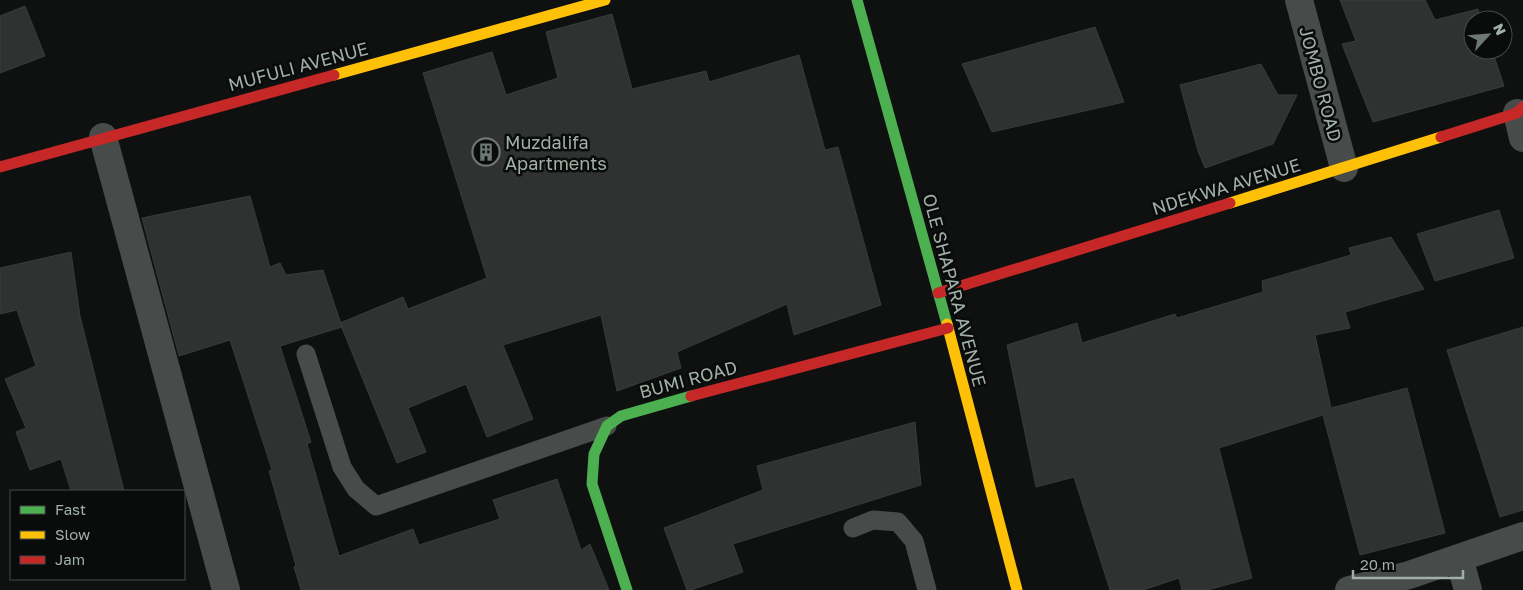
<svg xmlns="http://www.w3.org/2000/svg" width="1523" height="590" font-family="'Golos Text',sans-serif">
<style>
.building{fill:#2f3230;stroke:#383c3a}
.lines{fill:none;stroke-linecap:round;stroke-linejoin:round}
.lane{stroke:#474b49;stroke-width:19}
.street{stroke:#474b49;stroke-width:28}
.fast{stroke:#4caf50;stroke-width:11}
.slow{stroke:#ffc107;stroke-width:11}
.jam{stroke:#c62828;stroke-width:11}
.labels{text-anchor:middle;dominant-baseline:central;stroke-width:5;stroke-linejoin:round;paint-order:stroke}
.street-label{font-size:18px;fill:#a1b0a6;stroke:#0a0b0b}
.poi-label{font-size:18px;fill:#a1b0a6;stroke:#0a0b0b;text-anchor:start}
</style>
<rect width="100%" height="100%" fill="#0f1010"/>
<!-- building -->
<path class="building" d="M 1340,0 L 1425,0 L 1435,20 L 1478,9 L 1482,20 L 1473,20 L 1473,50 L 1492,50 L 1504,86 L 1373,122 L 1342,44 L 1356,41 Z
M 25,6 L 45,56 L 0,73 L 0,16 Z
M 612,14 L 632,89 L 706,71 L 709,82 L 799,55 L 825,150 L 838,147 L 881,305 L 794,335 L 787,304 L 677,352 L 681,368 L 617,391 L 601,315 L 503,345 L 533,419 L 487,437 L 466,384 L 408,408 L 426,452 L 397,463 L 340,323 L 403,297 L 408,309 L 487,278 L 423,73 L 492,52 L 506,95 L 558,78 L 546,32 Z
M 1095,27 L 1124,102 L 992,132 L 962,64 Z
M 1261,64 L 1278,95 L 1297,95 L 1273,144 L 1205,168 L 1198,151 L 1180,85 Z
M 250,196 L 270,267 L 280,263 L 286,275 L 323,270 L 342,327 L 280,346 L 311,442 L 307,444 L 339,556 L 413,529 L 419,545 L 500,519 L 493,500 L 557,479 L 581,550 L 590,544 L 609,590 L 301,590 L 294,567 L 296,566 L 269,471 L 272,470 L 230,340 L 179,356 L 142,218 Z
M 1499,210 L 1514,258 L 1435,281 L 1417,234 Z
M 1391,237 L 1424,289 L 1345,312 L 1350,328 L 1315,335 L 1331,408 L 1407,388 L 1445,533 L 1360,555 L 1323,415 L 1219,448 L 1252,578 L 1207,590 L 1182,590 L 1179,578 L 1143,590 L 1110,590 L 1074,477 L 1036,487 L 1007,345 L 1077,323 L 1082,343 L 1175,314 L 1177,318 L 1263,292 L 1262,281 L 1351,255 L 1349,248 Z
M 71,252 L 80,316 L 124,491 L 71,491 L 61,459 L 30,470 L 16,432 L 26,428 L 5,379 L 36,366 L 17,310 L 0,314 L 0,268 Z
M 1523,327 L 1523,510 L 1500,517 L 1447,350 Z
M 915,422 L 921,485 L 733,544 L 743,572 L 691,590 L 687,590 L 664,528 L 763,490 L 757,466 Z"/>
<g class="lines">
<!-- lane -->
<path class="lane" d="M 306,354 L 342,467 L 356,489 L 376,506 L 607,426
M 853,528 L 873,520 L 898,522 L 914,541 L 927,590"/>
<!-- street -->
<path class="street" d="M 1299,0 L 1344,168
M 1517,113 L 1523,138
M 103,137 L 226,590
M 1459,558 L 1468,590
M 1349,590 L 1409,575 L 1523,536"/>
<!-- fast -->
<path class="fast" d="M 857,0 L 947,324
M 627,590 L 592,484 L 594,454 L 607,426 L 621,416 L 691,396"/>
<!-- slow -->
<path class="slow" d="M 334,75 L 605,0
M 1230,203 L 1441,137
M 947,324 L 1017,590"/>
<!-- jam -->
<path class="jam" d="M 1441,137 L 1517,113 L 1523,107
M 0,167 L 334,75
M 938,293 L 1230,203
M 691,396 L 948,328"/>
</g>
<!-- icons -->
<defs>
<g id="building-ring" transform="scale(1.4375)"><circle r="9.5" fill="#0a0b0b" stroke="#6e7872" stroke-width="1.5"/><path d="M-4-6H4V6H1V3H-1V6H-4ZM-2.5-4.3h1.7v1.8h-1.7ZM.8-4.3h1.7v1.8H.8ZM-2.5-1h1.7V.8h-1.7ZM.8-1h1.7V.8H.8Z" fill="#6e7872"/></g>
</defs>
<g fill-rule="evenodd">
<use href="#building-ring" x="486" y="152"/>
</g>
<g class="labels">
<!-- street labels -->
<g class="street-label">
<text transform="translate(298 66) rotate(-15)">MUFULI AVENUE</text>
<text transform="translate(1321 84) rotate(75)">JOMBO ROAD</text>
<text transform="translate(1226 186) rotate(-17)">NDEKWA AVENUE</text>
<text transform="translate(955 290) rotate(75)">OLE SHAPARA AVENUE</text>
<text transform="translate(688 379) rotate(-15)">BUMI ROAD</text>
</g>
<!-- poi labels -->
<g class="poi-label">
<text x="505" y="142">Muzdalifa<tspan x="505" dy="21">Apartments</tspan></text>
</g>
</g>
<!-- legend -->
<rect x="10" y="490" width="175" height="90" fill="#0a0b0b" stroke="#464d49"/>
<rect x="20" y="506" width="25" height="8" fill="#4caf50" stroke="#464d49"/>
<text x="55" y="515" font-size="15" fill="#a1b0a6">Fast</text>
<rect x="20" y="531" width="25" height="8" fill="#ffc107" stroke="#464d49"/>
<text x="55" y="540" font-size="15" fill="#a1b0a6">Slow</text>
<rect x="20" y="556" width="25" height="8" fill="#c62828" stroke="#464d49"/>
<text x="55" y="565" font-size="15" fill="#a1b0a6">Jam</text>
<!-- north arrow -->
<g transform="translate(1488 35) rotate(64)"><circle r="24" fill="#0a0b0b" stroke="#464d49"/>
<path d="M0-4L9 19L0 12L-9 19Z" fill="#6e7872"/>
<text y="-8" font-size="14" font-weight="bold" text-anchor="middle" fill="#a1b0a6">N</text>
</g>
<!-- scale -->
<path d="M1353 570v8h110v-8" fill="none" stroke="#a1b0a6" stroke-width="2.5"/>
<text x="1360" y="570" font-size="15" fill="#a1b0a6" stroke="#0a0b0b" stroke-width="4" paint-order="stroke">20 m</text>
</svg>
